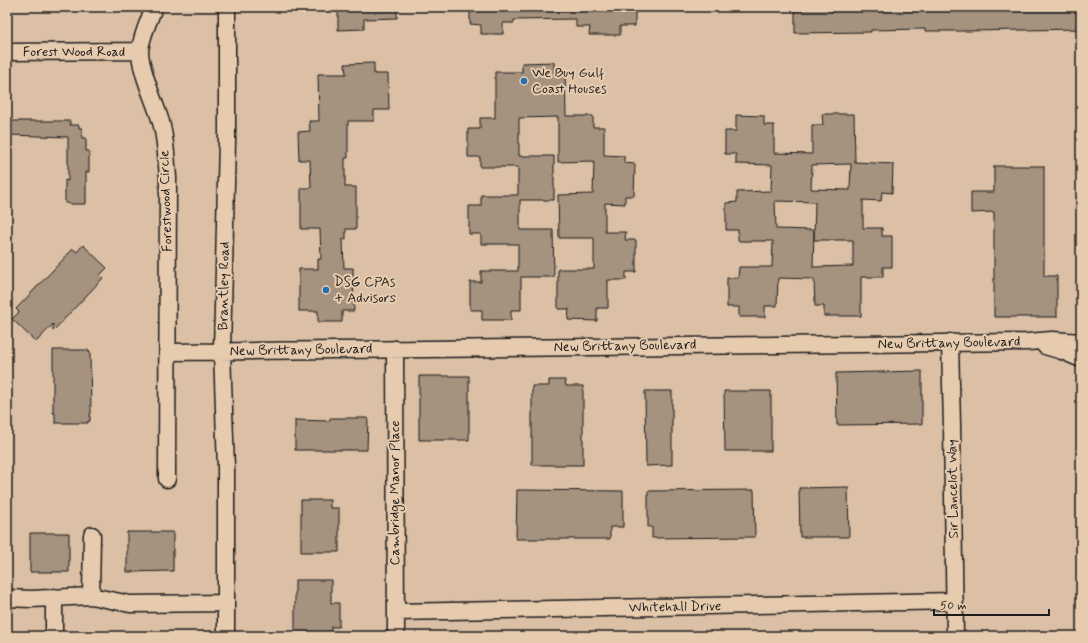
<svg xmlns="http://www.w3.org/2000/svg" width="1088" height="643" font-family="Mynerve,sans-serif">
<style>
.building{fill:#a5927f;stroke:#1c1c1c;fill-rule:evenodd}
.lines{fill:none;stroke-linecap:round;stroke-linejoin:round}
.minor-casing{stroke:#1c1c1c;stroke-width:19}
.minor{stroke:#e7cbae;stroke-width:16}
.poi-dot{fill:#1f6fb2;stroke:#e7cbae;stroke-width:1.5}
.labels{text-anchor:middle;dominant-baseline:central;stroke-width:4;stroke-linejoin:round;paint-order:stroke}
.street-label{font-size:14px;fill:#1c1c1c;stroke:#e7cbae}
.poi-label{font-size:14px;fill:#1c1c1c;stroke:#e7cbae;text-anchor:start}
</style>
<rect width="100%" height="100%" fill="#dbc0a5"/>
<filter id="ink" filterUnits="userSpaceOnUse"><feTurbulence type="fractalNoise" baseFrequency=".025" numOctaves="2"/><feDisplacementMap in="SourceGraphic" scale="8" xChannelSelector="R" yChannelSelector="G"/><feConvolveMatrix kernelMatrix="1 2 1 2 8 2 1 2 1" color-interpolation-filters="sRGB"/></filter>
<g filter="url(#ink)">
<!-- building -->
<path class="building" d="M 338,7 L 397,7 L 397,18 L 364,19 L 364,29 L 338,30 Z
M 470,7 L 635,7 L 635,26 L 620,26 L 620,35 L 589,35 L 590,27 L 576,27 L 576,19 L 514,20 L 514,23 L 503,23 L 503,34 L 481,34 L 481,25 L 470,24 Z
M 795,7 L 1081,7 L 1081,29 L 967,31 L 925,31 L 925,29 L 871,30 L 871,32 L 795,33 Z
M 554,62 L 554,72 L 565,72 L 566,116 L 593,116 L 593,127 L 604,127 L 604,155 L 624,156 L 624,163 L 635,164 L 634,196 L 625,196 L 625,204 L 605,203 L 605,232 L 626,232 L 625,240 L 636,240 L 636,272 L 626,272 L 626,280 L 608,280 L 608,308 L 597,308 L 597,321 L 568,320 L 569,309 L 558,309 L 558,269 L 594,269 L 594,238 L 559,238 L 558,195 L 593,194 L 594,161 L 558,162 L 558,117 L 519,118 L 519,156 L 554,156 L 554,200 L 520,200 L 520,230 L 553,230 L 554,277 L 521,277 L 521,310 L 511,310 L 511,320 L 482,320 L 482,310 L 470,310 L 470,282 L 481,282 L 481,271 L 518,271 L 518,244 L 481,244 L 481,234 L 469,234 L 469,206 L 481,206 L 481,195 L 518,195 L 518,167 L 480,167 L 480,157 L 468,157 L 468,129 L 480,129 L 480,118 L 495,118 L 495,72 L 522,72 L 522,63 Z
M 374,63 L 374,74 L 388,74 L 389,110 L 374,110 L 374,121 L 348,121 L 348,158 L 345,158 L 345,187 L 356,187 L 356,229 L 346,229 L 346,239 L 343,239 L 344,268 L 353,268 L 354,311 L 342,311 L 342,322 L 318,322 L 318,311 L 299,311 L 299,269 L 318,269 L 318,259 L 321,259 L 320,229 L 301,229 L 301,188 L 311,188 L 310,160 L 299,160 L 298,132 L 310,131 L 309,121 L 319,121 L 318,74 L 346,74 L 345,64 Z
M 822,114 L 854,114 L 855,162 L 893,164 L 892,193 L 882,192 L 881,201 L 863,200 L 863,228 L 882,228 L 882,236 L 892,236 L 892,267 L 883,267 L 883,277 L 861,277 L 861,316 L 824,316 L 824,306 L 815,306 L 814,279 L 778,278 L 777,306 L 765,306 L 765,317 L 739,317 L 739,307 L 727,307 L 727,278 L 738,278 L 739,267 L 772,267 L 773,241 L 738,241 L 738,230 L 726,230 L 726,203 L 737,202 L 737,192 L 771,191 L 772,165 L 736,164 L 736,154 L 725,154 L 725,131 L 736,131 L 736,115 L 764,116 L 764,125 L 774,125 L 774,153 L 812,154 L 812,125 L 823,125 ZM 851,164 L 850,190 L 811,189 L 812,165 ZM 775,201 L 815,202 L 814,240 L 853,240 L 853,266 L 813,267 L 814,230 L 776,229 Z
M 7,121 L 70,121 L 70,125 L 79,125 L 79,128 L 82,128 L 82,138 L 86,138 L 86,151 L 89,151 L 89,172 L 86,172 L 86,204 L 68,204 L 68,203 L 65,203 L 65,180 L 68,181 L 68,137 L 7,135 Z
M 994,166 L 1044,166 L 1044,276 L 1057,276 L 1057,317 L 994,317 L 994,212 L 971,213 L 971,192 L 994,192 Z
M 83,245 L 107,268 L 100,275 L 103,278 L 53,331 L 53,324 L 36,342 L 12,319 L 19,312 L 16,309 L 73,249 L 77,252 Z
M 53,350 L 89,350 L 88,352 L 90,352 L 91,414 L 90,414 L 90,421 L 88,421 L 88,423 L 55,423 L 55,413 L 53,413 Z
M 922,371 L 922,424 L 837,425 L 836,373 Z
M 419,376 L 469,376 L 469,440 L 419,440 Z
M 549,380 L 565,380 L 566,386 L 583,386 L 583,465 L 532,465 L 532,386 L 549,386 Z
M 645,391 L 672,391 L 672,465 L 646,466 Z
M 724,391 L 771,391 L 771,451 L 725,451 Z
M 330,418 L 368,418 L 367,450 L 295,450 L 295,420 L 330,421 Z
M 848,487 L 849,537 L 800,537 L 799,488 Z
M 517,490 L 623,491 L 623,527 L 610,527 L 610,539 L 516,539 Z
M 754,490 L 755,537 L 652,538 L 652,527 L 648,527 L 648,491 Z
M 301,500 L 330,500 L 330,508 L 339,508 L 339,552 L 301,552 Z
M 127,532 L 173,532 L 173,571 L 127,572 Z
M 30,533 L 69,533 L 69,572 L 30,572 Z
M 295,580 L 331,580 L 331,603 L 339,603 L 339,627 L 331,627 L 331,636 L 295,636 Z"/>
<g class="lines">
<!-- minor casing -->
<g class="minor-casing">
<path id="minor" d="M 154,7 C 149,21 141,36 140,51 C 140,70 154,100 160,119 C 166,137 166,157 168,177 L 167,479
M 7,52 L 140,51
M 950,342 L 952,426 L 955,636
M 1045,346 L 1062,351 L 1081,359
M 395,349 L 396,636
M 168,352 L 1028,342 L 1052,340 L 1081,342
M 91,596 L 92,535
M 54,597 L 54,636
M 7,598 L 31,599 L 91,596 L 130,604 L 226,603
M 396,612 L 955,601
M 226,636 L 226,468 L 222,351 L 227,141 L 227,7"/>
</g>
<!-- minor -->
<use href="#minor" class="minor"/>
</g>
</g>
<!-- markers -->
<g class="poi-dot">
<circle cx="524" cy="81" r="4"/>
<circle cx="326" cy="290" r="4"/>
</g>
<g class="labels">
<!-- street labels -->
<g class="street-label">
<text x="74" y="52">Forest Wood Road</text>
<text transform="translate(166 201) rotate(-92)">Forestwood Circle</text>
<text transform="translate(224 286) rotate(-89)">Brantley Road</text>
<text transform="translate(949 343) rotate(-1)">New Brittany Boulevard</text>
<text transform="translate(625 346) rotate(-1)">New Brittany Boulevard</text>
<text transform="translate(301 350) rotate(-1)">New Brittany Boulevard</text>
<text transform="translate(953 489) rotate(-91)">Sir Lancelot Way</text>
<text transform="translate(395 493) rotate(-90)">Cambridge Manor Place</text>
<text transform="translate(675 607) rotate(-1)">Whitehall Drive</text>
</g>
<!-- poi labels -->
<g class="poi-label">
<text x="532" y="73">We Buy Gulf<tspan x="532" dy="16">Coast Houses</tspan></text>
<text x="334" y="282">DSG CPAs<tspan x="334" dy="16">+ Advisors</tspan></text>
</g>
</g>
<!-- margin -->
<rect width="1088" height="643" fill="none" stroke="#e7cbae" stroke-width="24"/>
<rect x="12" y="12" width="1064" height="619" fill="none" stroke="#1c1c1c" stroke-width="1.5" filter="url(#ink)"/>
<!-- scale -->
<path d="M934 609v6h115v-6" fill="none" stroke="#1c1c1c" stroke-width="2"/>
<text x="940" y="609" font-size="12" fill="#1c1c1c" stroke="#e7cbae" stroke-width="3" paint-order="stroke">50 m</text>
</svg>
